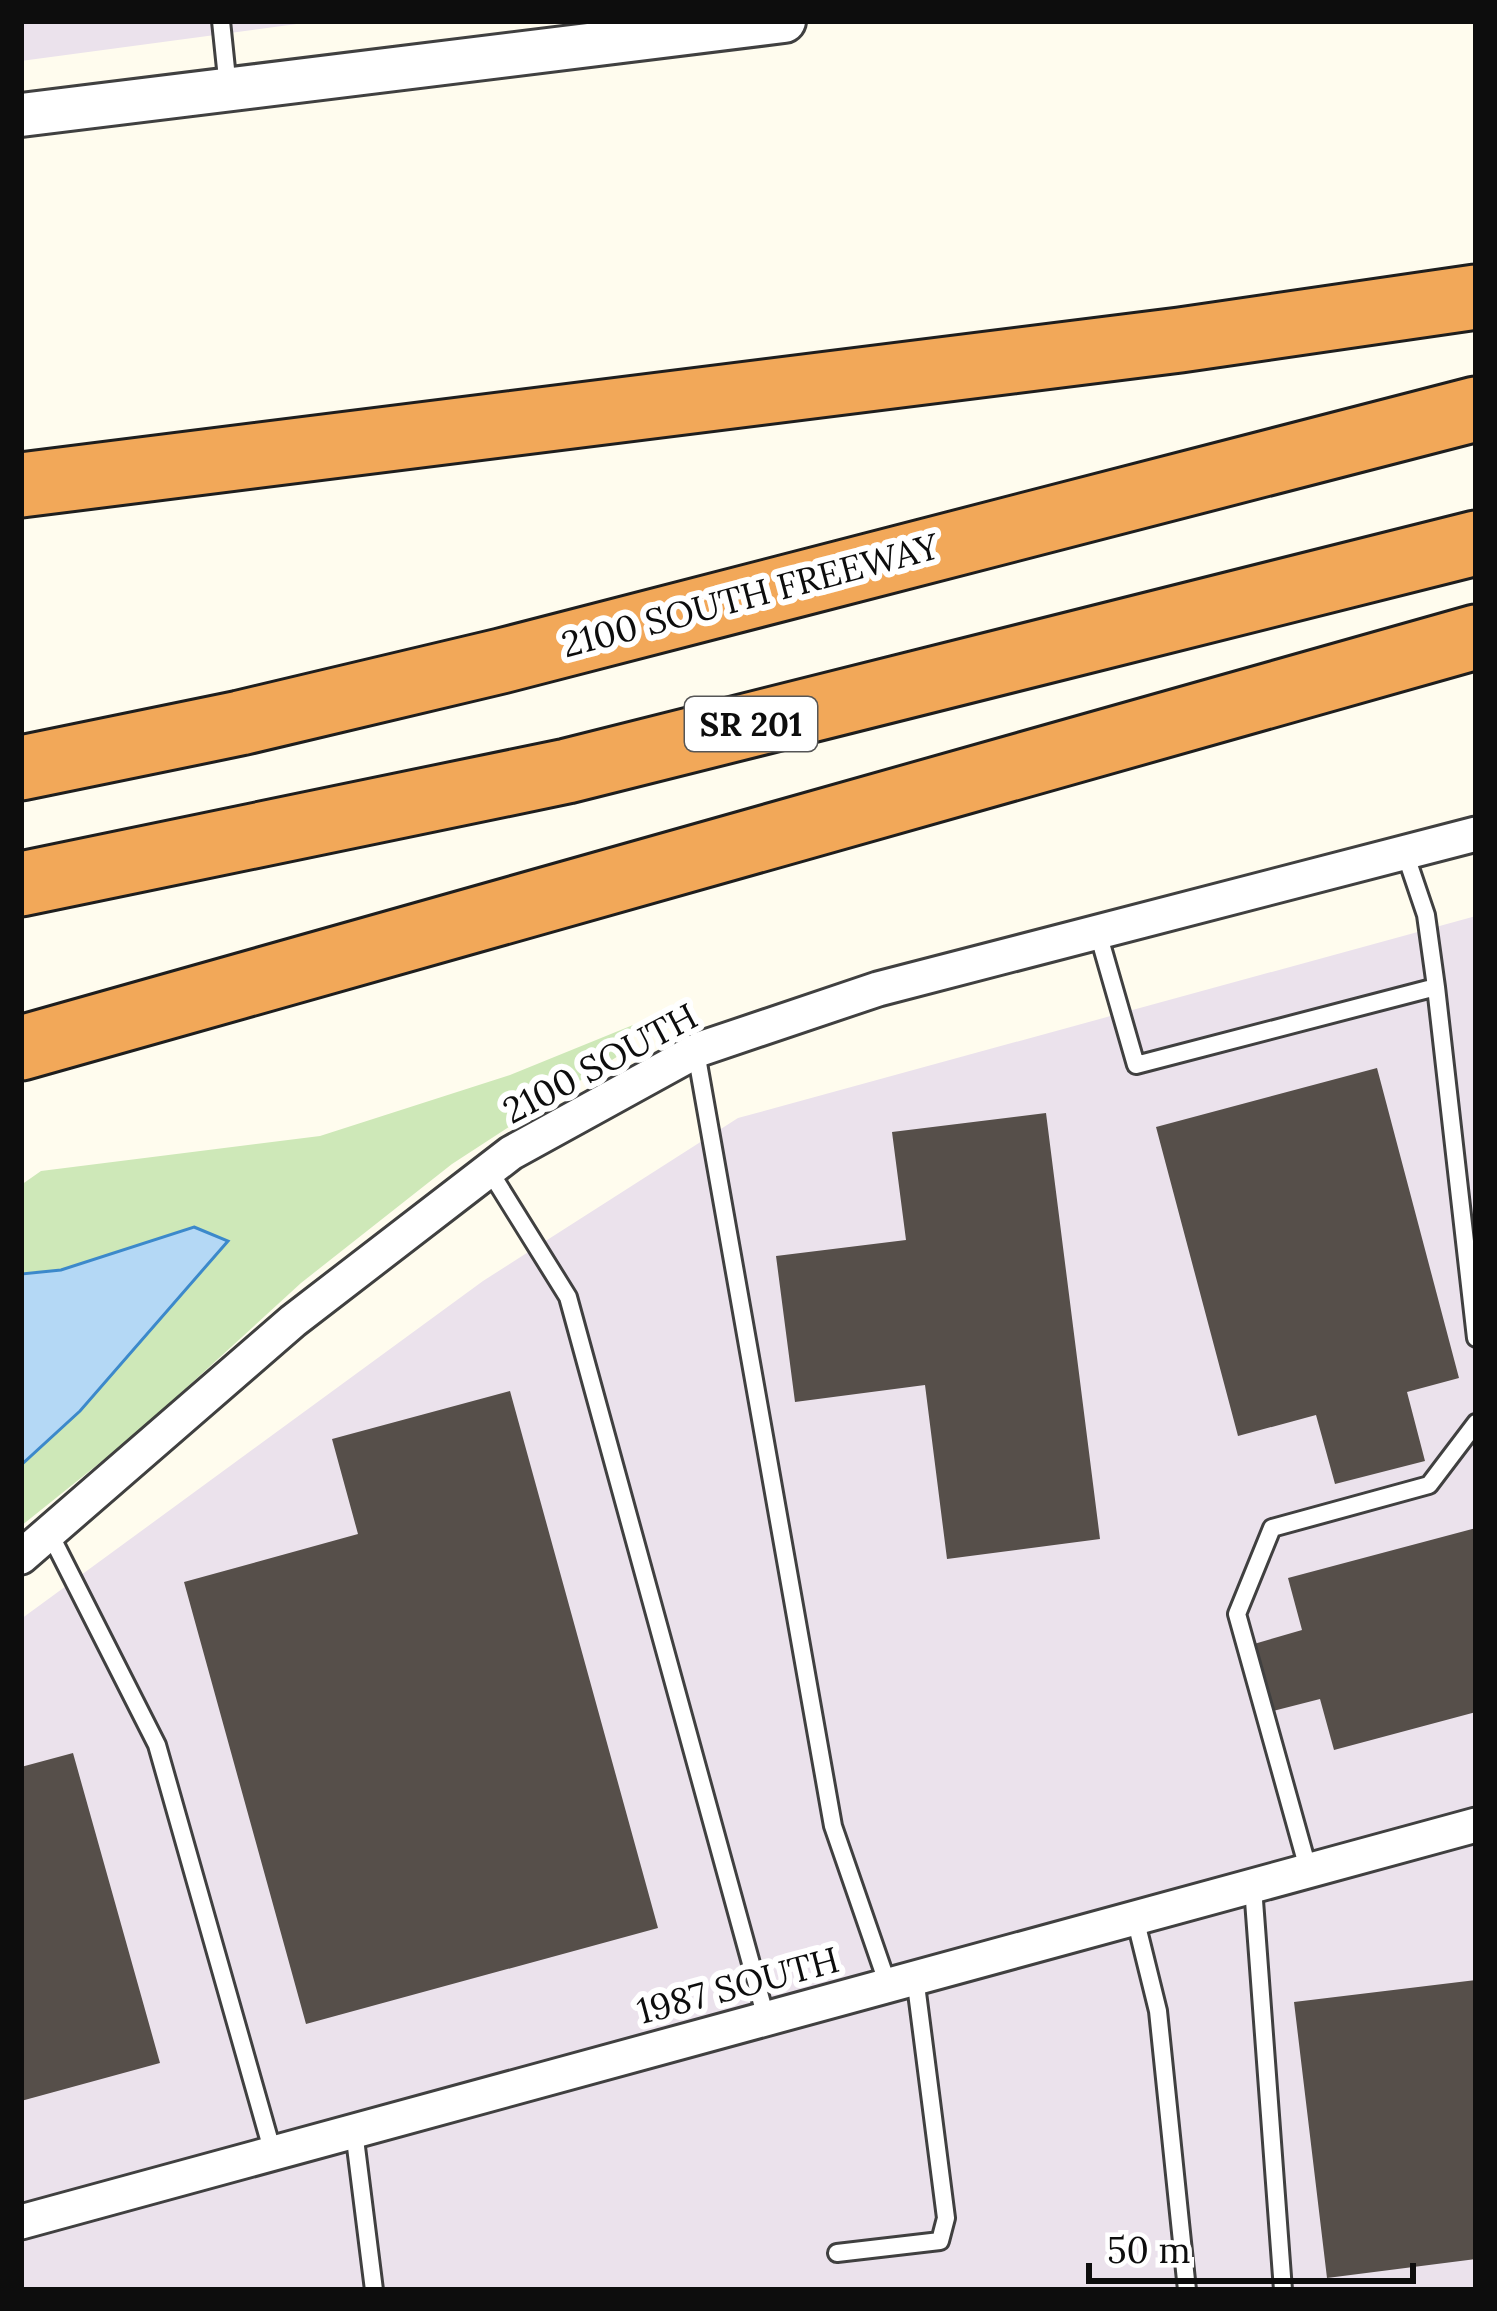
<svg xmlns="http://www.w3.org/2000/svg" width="1497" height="2311" font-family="Lora,serif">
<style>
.industrial{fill:#ebe2ec}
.green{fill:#cee8b8}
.water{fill:#b4d8f5;stroke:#3c89cb;stroke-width:3}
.building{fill:#564f4a}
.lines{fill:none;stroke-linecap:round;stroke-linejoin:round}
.service-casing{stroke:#404040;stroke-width:22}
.minor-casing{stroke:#404040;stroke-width:39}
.tertiary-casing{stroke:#404040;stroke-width:48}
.motorway-casing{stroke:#1e1e1e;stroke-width:69}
.service{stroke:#fff;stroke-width:16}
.minor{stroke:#fff;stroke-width:33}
.tertiary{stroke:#fff;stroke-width:42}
.motorway{stroke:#f2a859;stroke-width:63}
.labels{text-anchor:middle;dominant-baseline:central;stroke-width:12;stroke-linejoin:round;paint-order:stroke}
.shield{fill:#fff;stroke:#565656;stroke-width:3}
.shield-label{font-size:33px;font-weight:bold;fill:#0d0d0d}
.street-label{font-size:36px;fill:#0d0d0d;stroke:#fff}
</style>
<rect width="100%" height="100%" fill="#fffcee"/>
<!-- industrial -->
<path class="industrial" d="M 21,21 L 319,21 L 21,61 Z
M 1476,916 L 1476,2290 L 21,2290 L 21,1619 L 483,1281 L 738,1118 Z"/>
<!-- green -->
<path class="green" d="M 633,1025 L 632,1047 L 452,1164 L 301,1283 L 137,1433 L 21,1526 L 21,1465 L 80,1411 L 61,1270 L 21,1274 L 21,1185 L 41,1171 L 320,1136 L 510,1075 Z"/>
<!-- water -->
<path class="water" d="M 194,1227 L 228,1241 L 80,1411 L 21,1465 L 21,1274 L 61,1270 Z"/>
<!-- building -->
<path class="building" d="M 1377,1068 L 1459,1378 L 1407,1392 L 1425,1461 L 1335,1484 L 1316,1415 L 1238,1436 L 1156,1127 Z
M 1046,1113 L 1100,1539 L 947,1559 L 925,1385 L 795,1402 L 776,1256 L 906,1240 L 892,1132 Z
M 510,1391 L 658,1928 L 306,2024 L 184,1582 L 358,1534 L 332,1439 Z
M 1476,1528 L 1476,1712 L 1334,1750 L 1320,1699 L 1273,1711 L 1254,1644 L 1302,1630 L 1288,1578 Z
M 73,1753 L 160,2063 L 21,2101 L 21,1767 Z
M 1476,1980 L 1476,2259 L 1327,2278 L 1294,2002 Z"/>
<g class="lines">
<!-- service casing -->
<g class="service-casing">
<path id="service" d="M 221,21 L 228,88
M 1405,853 L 1426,915 L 1436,987
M 1098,933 L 1136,1065 L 1436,987 L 1476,1338
M 696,1052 L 833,1826 L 888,1985
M 489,1170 L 568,1297 L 766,2018
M 49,1532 L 157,1745 L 273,2153
M 1309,1872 L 1237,1614 L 1272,1528 L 1429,1485 L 1476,1423
M 1253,1887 L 1283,2290
M 1135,1918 L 1158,2011 L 1187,2290
M 354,2131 L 374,2290
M 837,2253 L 940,2241 L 946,2218 L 915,1977"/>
</g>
<!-- minor casing -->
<g class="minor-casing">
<path id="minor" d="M 21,1557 L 293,1321 L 511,1153 L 700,1049 L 878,989 L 1476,834
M 21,2222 L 1476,1825"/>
</g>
<!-- tertiary casing -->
<g class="tertiary-casing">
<path id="tertiary" d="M 21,115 L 784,21"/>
</g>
<!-- motorway casing -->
<g class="motorway-casing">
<path id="motorway" d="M 21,485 L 1180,340 L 1476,297
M 21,768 L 240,723 L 501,661 L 1476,409
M 21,884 L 567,771 L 1476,543
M 21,1048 L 1476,637"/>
</g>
<!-- service -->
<use href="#service" class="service"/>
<!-- minor -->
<use href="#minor" class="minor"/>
<!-- tertiary -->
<use href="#tertiary" class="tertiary"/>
<!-- motorway -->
<use href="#motorway" class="motorway"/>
</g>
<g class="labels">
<!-- shield labels -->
<rect class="shield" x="685" y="697" width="132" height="54" rx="9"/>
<g class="shield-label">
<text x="751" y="724">SR 201</text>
</g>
<!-- street labels -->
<g class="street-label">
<text transform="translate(750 595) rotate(-15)">2100 SOUTH FREEWAY</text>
<text transform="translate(600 1063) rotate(-28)">2100 SOUTH</text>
<text transform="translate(738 1985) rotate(-15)">1987 SOUTH</text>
</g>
</g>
<!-- border -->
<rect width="1497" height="2311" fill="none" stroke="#0d0d0d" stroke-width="48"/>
<!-- scale -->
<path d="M1089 2263v18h324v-18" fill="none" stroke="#0d0d0d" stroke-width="6"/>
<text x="1107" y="2263" font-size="36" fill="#0d0d0d" stroke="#ffffff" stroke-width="9" paint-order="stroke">50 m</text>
</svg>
